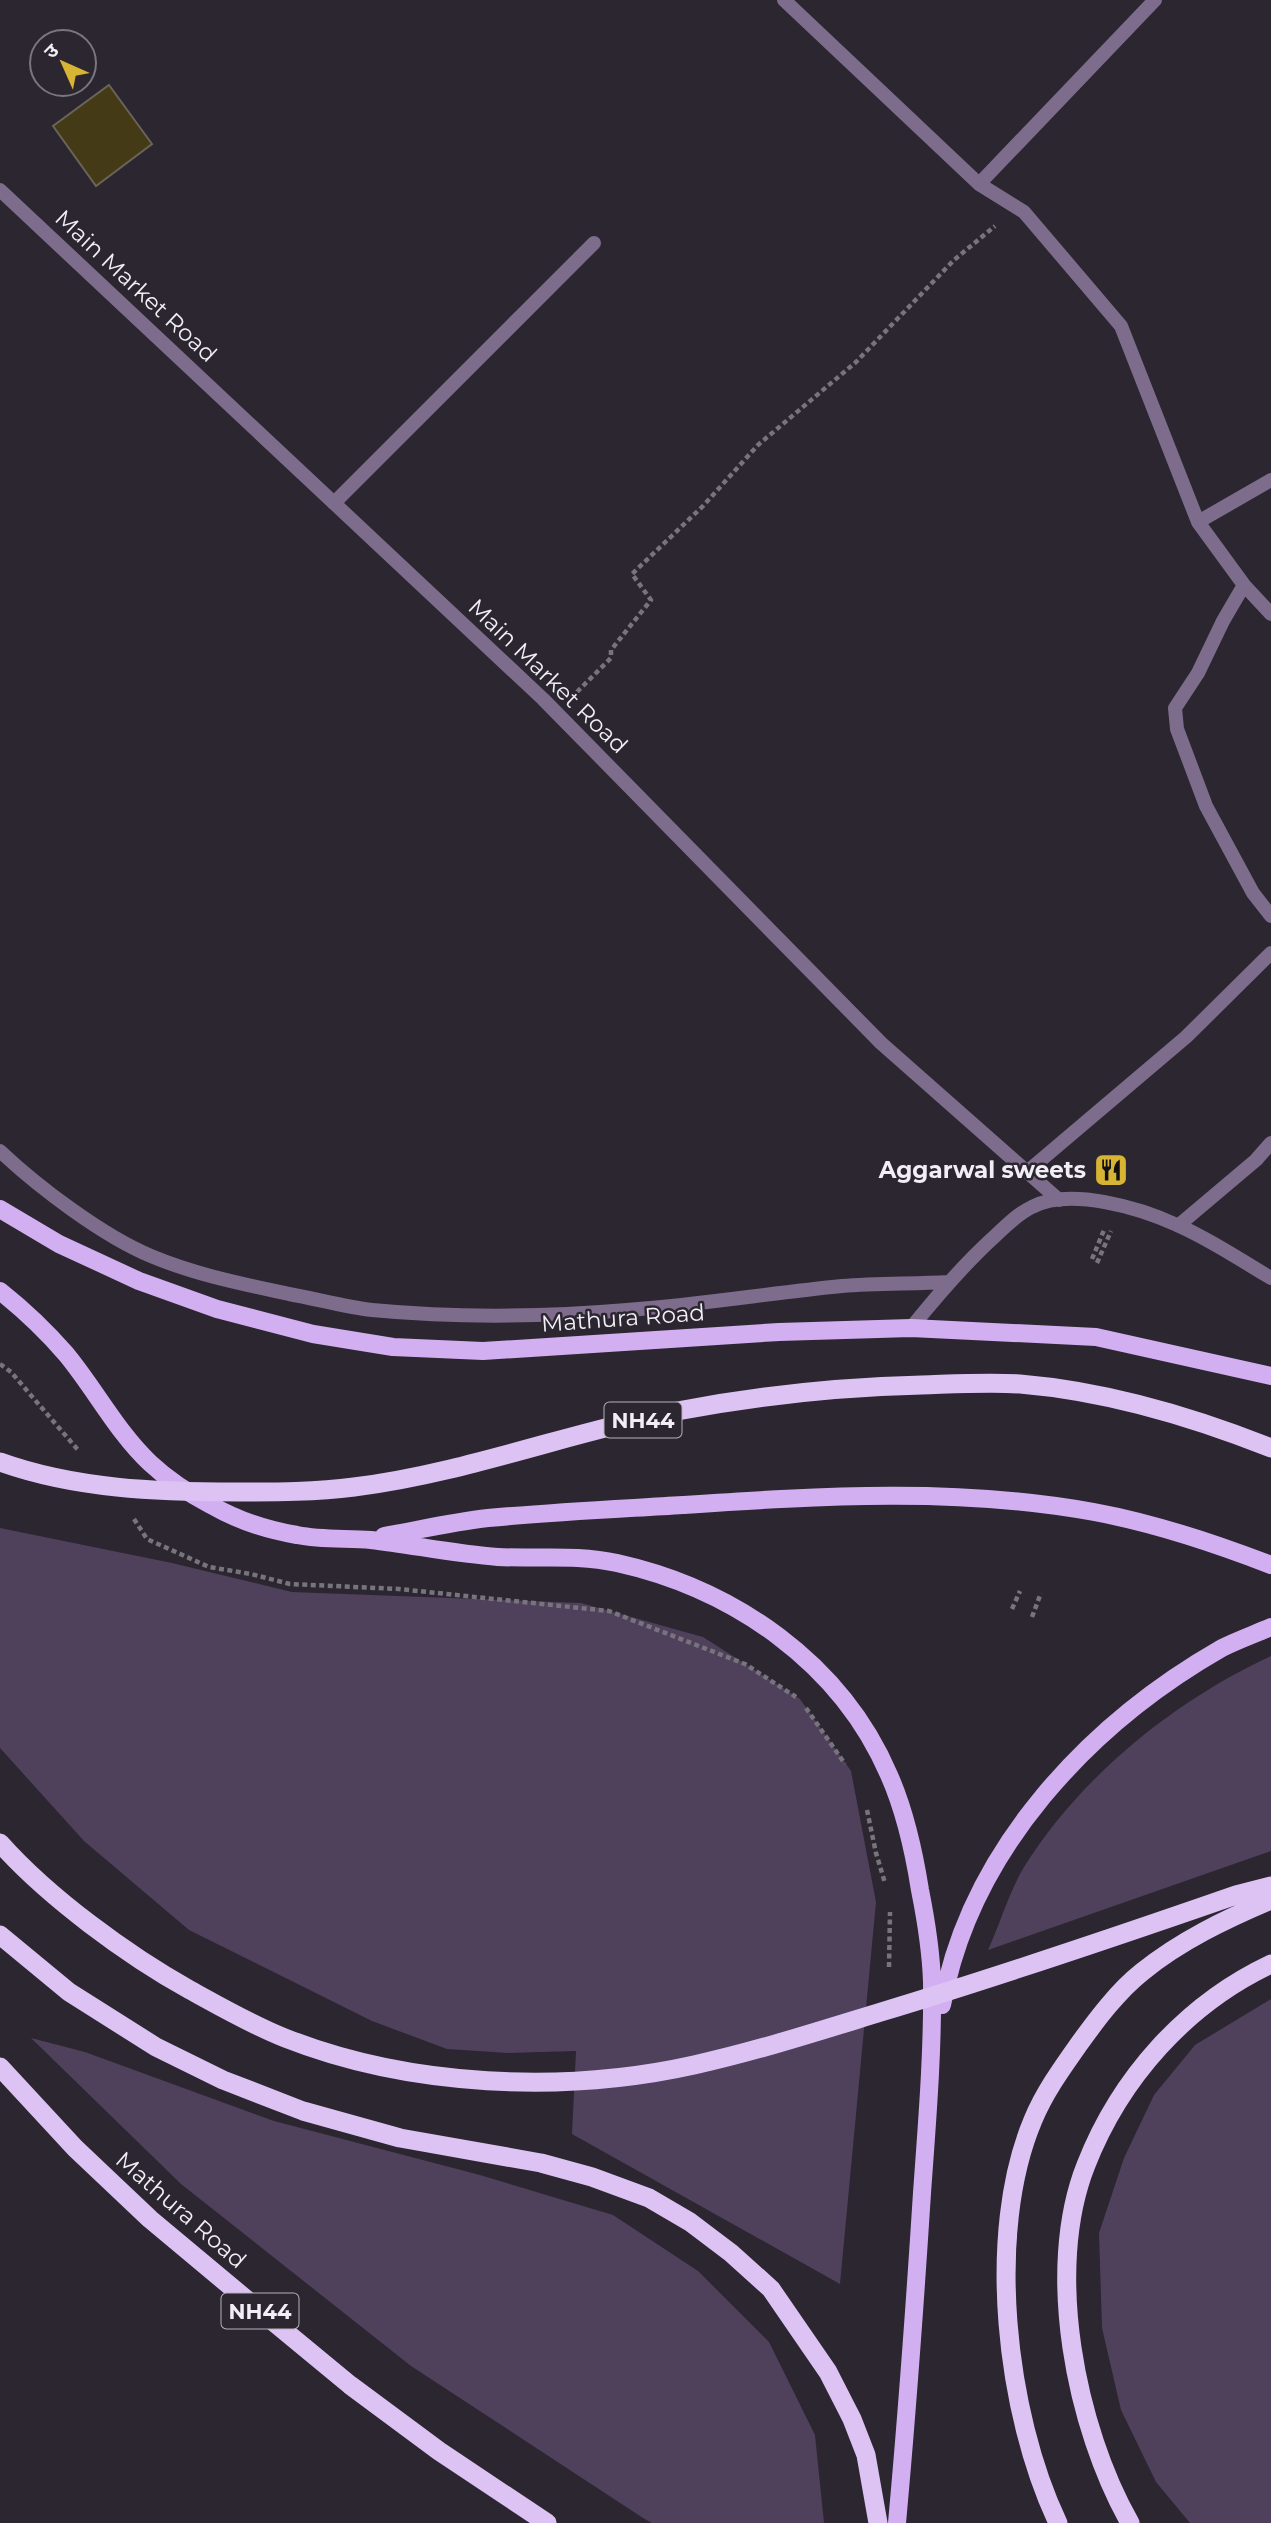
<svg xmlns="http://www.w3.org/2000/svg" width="1271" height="2523" font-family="Montserrat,'Noto Sans Devanagari',sans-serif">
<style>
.green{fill:#4f405c}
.building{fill:#453a16;stroke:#686458;stroke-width:2}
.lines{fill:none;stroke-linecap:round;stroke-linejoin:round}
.path{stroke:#78747d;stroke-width:4.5;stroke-dasharray:5 3.5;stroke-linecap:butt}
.minor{stroke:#7d6c8c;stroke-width:14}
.tertiary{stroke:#7d6c8c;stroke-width:14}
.primary{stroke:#d2aff1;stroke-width:18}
.trunk{stroke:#dcc3f4;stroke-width:19}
.labels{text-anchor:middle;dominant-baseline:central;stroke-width:5;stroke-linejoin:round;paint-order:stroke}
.shield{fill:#2b2630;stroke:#b6b2ba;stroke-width:2}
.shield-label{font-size:21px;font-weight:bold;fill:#f1eef5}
.street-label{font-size:23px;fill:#f1eef5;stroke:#2b2630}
.poi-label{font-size:23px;font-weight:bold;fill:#f1eef5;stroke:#2b2630;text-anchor:end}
</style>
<rect width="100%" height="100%" fill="#2b2630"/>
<!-- green -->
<path class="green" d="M 0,1528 L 172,1563 L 292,1592 L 581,1603 L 703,1637 L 800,1699 L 851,1771 L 876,1902 L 840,2284 L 572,2134 L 576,2051 L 508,2053 L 447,2049 L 372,2021 L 189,1930 L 84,1841 L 0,1748 Z
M 1271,1656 L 1271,1851 L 988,1950 C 1000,1924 1009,1892 1024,1867 C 1081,1776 1174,1701 1271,1656 Z
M 1271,1999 L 1271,2523 L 1190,2523 L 1156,2482 L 1121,2410 L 1102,2328 L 1099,2233 L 1124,2158 L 1154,2095 L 1195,2045 Z
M 31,2038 L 85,2052 L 274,2121 L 480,2175 L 613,2215 L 698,2271 L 769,2342 L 815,2435 L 824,2523 L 652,2523 L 643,2518 L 411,2366 L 181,2184 Z"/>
<!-- building -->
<path class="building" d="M 109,85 L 152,144 L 96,186 L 53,126 Z"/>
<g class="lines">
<!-- path -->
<path class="path" d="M 577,692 L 611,658 L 611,650 L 651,600 L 632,574 L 703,506 L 758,445 L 856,362 L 954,260 L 995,226
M 1092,1259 L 1104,1230
M 1097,1263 L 1111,1231
M 0,1364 L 11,1372 L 78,1450
M 134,1519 L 147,1539 L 209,1567 L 251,1574 L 290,1584 L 399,1589 L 609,1611 L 745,1664 L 796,1697
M 1012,1609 L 1020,1591
M 1032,1617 L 1041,1593
M 806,1708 L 845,1764
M 867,1810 L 876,1853 L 885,1883
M 889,1967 L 890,1912"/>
<!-- minor -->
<path class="minor" d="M 784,0 L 979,184 L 1024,212 L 1121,326 L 1198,522 L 1244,585 L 1271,614
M 979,184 L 1155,0
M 334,503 L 594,243
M 1198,522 L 1271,480
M 1244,585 L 1223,621 L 1198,673 L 1175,708 L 1177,729 L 1206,806 L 1253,893 L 1271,916
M 1028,1171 L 1186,1037 L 1271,953
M 1179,1225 L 1256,1160 L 1271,1143"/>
<!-- tertiary -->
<path class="tertiary" d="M 0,190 L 543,699 L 881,1043 L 1059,1200
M 0,1151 C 38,1187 103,1236 151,1256 C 196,1275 243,1284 289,1294 C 317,1299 345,1307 372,1310 C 456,1318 543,1317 627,1310 C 699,1305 770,1293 842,1286 C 877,1283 913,1284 948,1282
M 911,1328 C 937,1296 963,1265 994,1237 C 1006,1226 1017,1214 1032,1207 C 1070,1187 1140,1208 1177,1225 C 1210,1239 1240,1260 1271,1278"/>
<!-- primary -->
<path class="primary" d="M 0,1209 L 59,1244 L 139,1281 L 217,1309 L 313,1334 L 393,1347 L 483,1351 L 779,1332 L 911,1328 L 1096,1337 L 1271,1376
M 0,1291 C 24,1310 46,1331 66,1354 C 95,1389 117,1432 150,1463 C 168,1480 190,1494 211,1505 C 237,1520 267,1530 297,1535 C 322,1540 346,1538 371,1540 C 413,1545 456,1554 498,1557 C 538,1559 578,1554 617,1563 C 734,1589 841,1663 889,1775 C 905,1811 914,1852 920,1890 C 926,1920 931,1951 932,1982 C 933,2052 927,2123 922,2193 C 915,2303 907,2413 897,2523
M 384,1536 C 418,1530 453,1522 488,1518 C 553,1512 618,1509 683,1505 C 821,1496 958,1487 1094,1512 C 1154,1523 1214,1543 1271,1565
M 942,2005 C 970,1850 1089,1724 1222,1648 C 1238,1640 1255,1634 1271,1627"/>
<!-- trunk -->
<path class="trunk" d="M 0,1462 C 75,1489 158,1492 237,1492 C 276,1492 316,1492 354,1487 C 466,1473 573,1431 683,1410 C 762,1395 842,1387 922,1385 C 954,1384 988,1382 1020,1384 C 1104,1391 1193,1417 1271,1448
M 0,1843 C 48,1897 127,1955 190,1990 C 221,2007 252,2025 285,2038 C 409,2087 564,2094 694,2065 C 757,2051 819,2031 881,2012 C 1000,1976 1118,1936 1236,1895 L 1271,1886
M 0,1935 L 69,1992 L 156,2047 L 223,2080 L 303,2111 L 400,2138 L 541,2163 L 592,2177 L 649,2198 L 690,2222 L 731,2253 L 771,2289 L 828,2372 L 852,2419 L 866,2455 L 878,2523
M 0,2067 L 75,2148 L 150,2219 L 247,2300 L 350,2385 L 439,2451 L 547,2523
M 1058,2523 C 1006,2414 985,2233 1033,2120 C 1044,2093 1062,2068 1079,2044 C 1097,2019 1118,1991 1142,1972 C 1180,1941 1226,1919 1271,1900
M 1130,2523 C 1076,2428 1044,2270 1086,2165 C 1120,2078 1186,2004 1271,1964"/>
</g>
<!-- icons -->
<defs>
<g id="restaurant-square" transform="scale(1.75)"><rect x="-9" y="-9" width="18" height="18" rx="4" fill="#d7b434" stroke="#2b2630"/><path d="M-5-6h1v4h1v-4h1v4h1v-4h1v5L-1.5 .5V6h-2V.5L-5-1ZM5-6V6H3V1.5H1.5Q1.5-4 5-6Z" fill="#111"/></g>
</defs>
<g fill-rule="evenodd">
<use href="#restaurant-square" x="1111" y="1170"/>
</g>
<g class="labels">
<!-- shield labels -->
<g class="shield">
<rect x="604.5" y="1402.5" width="77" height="35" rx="5"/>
<rect x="221.5" y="2293.5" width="77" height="35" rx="5"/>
</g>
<g class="shield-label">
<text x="643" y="1420">NH44</text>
<text x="260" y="2311">NH44</text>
</g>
<!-- street labels -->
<g class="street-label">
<text transform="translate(136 286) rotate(43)">Main Market Road</text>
<text transform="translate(548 676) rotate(44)">Main Market Road</text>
<text transform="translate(623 1318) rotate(-4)">Mathura Road</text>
<text transform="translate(181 2210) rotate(41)">Mathura Road</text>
</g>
<!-- poi labels -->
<g class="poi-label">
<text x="1086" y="1170">Aggarwal sweets</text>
</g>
</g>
<!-- north arrow -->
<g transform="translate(63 63) rotate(315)"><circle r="33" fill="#2b2630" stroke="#7a767f" stroke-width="2"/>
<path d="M0-5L12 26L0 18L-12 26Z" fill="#d7b434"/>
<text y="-10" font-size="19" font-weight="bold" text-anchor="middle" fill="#f1eef5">उ</text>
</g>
</svg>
